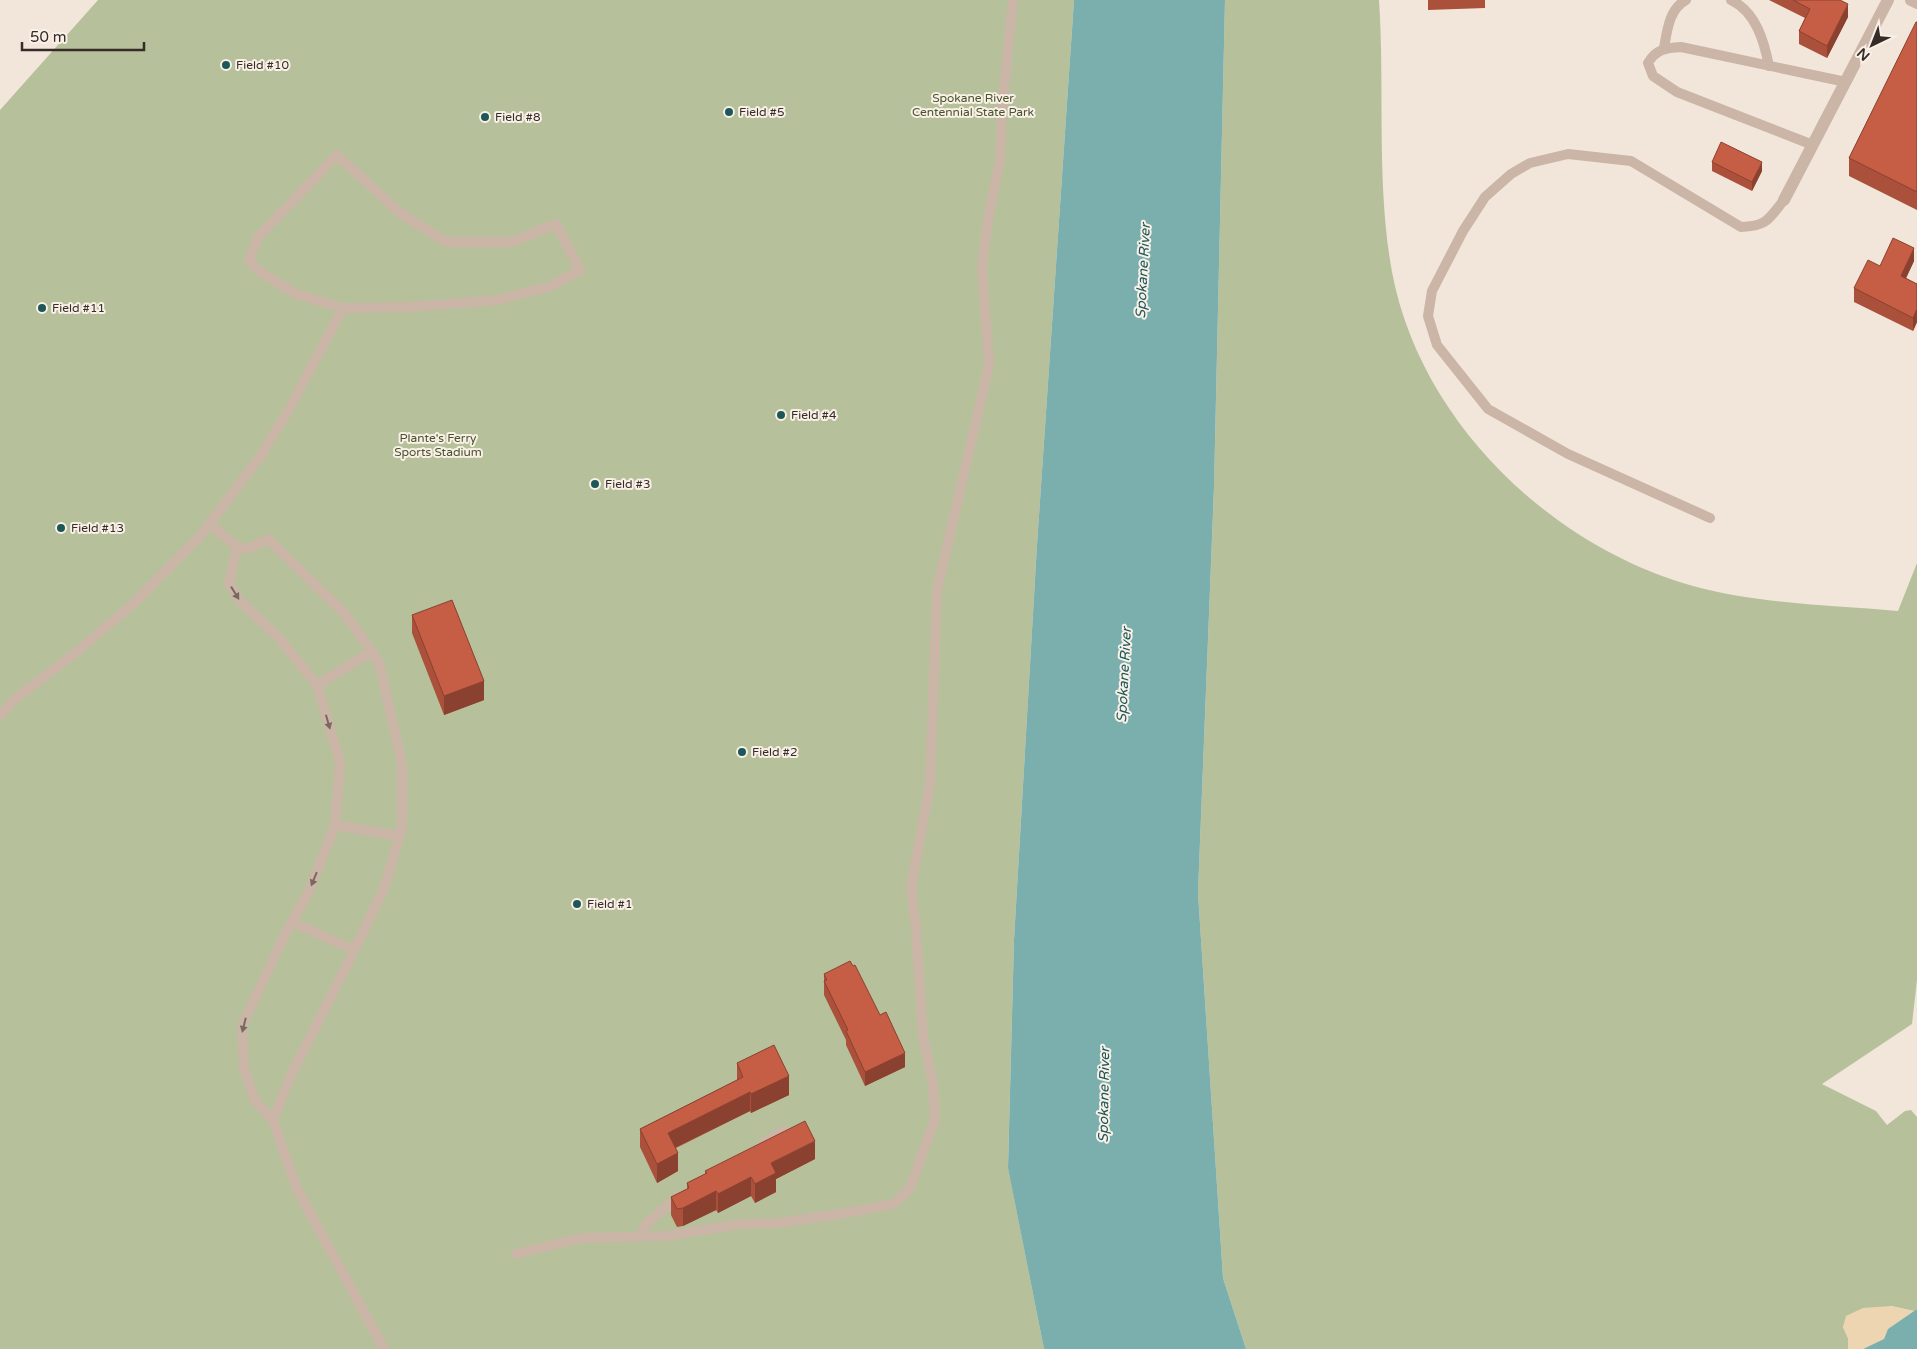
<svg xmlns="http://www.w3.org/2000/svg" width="1917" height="1349" font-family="'Varela Round',sans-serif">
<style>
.green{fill:#b6c19b}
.sand{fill:#edd5b1}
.water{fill:#7aafae}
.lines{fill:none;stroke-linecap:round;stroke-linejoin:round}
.lane{stroke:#cab5a7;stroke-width:10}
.street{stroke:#cab5a7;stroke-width:12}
.wall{fill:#aa503b}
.shaded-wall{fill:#8b4130}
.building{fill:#c65d45;stroke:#8b4130}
.oneway{fill:#796961}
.poi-dot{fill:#1d5758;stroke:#f9f0e7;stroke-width:2}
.labels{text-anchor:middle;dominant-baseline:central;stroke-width:4;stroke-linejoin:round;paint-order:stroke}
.poi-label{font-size:12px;fill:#362b27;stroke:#f9f0e7;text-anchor:start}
.park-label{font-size:12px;fill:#48542b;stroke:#f9f0e7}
.water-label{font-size:14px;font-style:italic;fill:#1d5758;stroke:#f9f0e7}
</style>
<rect width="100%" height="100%" fill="#f2e6db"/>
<!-- green -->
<path class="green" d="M 98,0 L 1074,0 L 1037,545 L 1014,940 L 1008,1167 L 1044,1349 L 0,1349 L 0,110 Z
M 1225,0 L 1379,0 C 1385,90 1376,183 1392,272 C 1420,421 1550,546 1693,586 C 1759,604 1830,605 1898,611 L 1917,563 L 1917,980 L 1912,1024 L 1822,1084 L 1876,1111 L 1887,1125 L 1905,1111 L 1911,1110 L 1917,1117 L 1917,1309 L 1914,1311 L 1891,1306 L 1843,1327 L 1848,1338 L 1848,1349 L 1246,1349 L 1223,1278 L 1198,893 L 1214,487 Z"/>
<!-- sand -->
<path class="sand" d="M 1891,1306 L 1914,1311 L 1888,1329 L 1884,1339 L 1863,1349 L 1848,1349 L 1848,1337 L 1843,1327 L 1846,1316 L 1863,1308 Z"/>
<!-- water -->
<path class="water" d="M 1074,0 L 1225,0 L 1214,487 L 1198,893 L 1223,1278 L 1246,1349 L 1044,1349 L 1008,1168 L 1014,940 L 1037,545 Z
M 1917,1309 L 1917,1349 L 1863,1349 L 1884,1339 L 1888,1329 Z"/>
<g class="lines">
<!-- lane -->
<path class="lane" d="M 1731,0 C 1756,12 1764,41 1769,66
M 1664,48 C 1667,31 1669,9 1686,0
M 1813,145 L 1677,92 L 1653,76 L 1648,63 C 1656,49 1666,48 1681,47 L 1846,82
M 337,155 L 400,213 L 446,242 L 512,242 L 556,224 L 580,270 L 551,286 L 498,300 L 410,307 L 343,308 L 296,294 L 263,274 L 249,261 L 258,237 Z
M 1710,518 L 1568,454 L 1488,409 L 1437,345 L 1428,316 L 1432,291 L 1463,231 L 1485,197 L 1511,174 L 1530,163 L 1568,154 L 1631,161 L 1741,227 C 1767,226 1768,220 1784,200
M 210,524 L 237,547 L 248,549 L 268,539 L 345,614 L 379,662 L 402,764 L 402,827 L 385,886 L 351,957 L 291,1075 L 273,1120 L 297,1189 L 384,1349
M 237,547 L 229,583 L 239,600 L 280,639 L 317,685 L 340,762 L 335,825 L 309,891 L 283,938 L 242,1026 L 244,1068 L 255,1101 L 273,1120
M 317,685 L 371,652
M 0,716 L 15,699 L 79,650 L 133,604 L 201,535 L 262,454 L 289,409 L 343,308
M 335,825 L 399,836
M 292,922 L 354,950
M 763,1143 L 784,1130
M 639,1237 L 646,1224 L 679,1196
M 516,1254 L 581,1238 L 666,1236 L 740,1224 L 776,1223 L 827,1216 L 894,1204 L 910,1188 L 935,1119 L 933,1084 L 923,1036 L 916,929 L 911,887 L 930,784 L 937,590 L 989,365 L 982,266 L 989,213 L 1000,160 L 1002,109 L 1013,0"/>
<!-- street -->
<path class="street" d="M 1911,0 L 1917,3
M 1784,200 L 1888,0"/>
</g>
<!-- wall -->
<path class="wall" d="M 1428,0 L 1485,0 L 1485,8 L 1428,10 Z
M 1769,0 L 1840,0 L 1848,17 L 1827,58 L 1799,44 L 1799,31 L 1805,18 Z
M 1917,22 L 1917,210 L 1849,176 L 1849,158 Z
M 1712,162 L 1762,171 L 1752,191 L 1712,171 Z
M 1914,261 L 1906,278 L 1917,284 L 1917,322 L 1913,331 L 1854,302 L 1854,288 L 1880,266 Z
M 412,615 L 484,700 L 444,715 L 412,633 Z
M 824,974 L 905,1067 L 865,1086 L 846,1045 L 846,1040 L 824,995 Z
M 737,1063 L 789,1095 L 751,1113 L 750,1111 L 676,1148 L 678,1171 L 657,1183 L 640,1147 L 640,1129 L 737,1080 Z
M 815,1159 L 776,1179 L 776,1192 L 755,1203 L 751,1196 L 718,1213 L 716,1210 L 683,1226 L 677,1227 L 671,1215 L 671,1197 L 687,1189 L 687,1183 L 705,1174 L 705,1171 Z"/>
<!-- shaded-wall -->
<path class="shaded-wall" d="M 1848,4 L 1848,17 L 1827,58 L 1827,46 Z
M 1762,162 L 1762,171 L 1752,191 L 1752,182 Z
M 1914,248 L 1914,261 L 1901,289 L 1901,276 Z
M 1917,309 L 1917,322 L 1913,331 L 1913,318 Z
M 484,681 L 484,700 L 444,715 L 444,696 Z
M 905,1053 L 905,1067 L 865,1086 L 865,1072 Z
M 789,1076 L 789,1095 L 751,1113 L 751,1094 Z
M 750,1092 L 750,1111 L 668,1151 L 668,1133 Z
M 815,1141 L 815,1159 L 776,1179 L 776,1192 L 755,1203 L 755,1184 L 771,1163 Z
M 678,1153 L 678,1171 L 657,1183 L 657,1164 Z
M 751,1177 L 751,1196 L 718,1213 L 718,1194 Z
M 716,1191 L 716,1210 L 683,1226 L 683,1208 Z"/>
<!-- building -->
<path class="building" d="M 1793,0 L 1840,0 L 1848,4 L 1827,46 L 1799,31 L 1810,9 Z
M 1916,22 L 1917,22 L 1917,192 L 1849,158 Z
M 1721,142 L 1762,162 L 1752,182 L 1712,162 Z
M 1893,238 L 1914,248 L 1901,276 L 1917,284 L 1917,309 L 1913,318 L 1854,288 L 1868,260 L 1880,266 Z
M 452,600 L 484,681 L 444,696 L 412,615 Z
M 850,961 L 853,966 L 855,965 L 880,1015 L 886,1012 L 905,1053 L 865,1072 L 846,1031 L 848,1030 L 824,981 L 827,980 L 824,974 Z
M 774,1045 L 789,1076 L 751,1094 L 750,1092 L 668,1133 L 678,1153 L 657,1164 L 640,1129 L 743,1077 L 737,1063 Z
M 805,1121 L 815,1141 L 771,1163 L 776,1173 L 755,1184 L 751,1177 L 718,1194 L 716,1191 L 683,1208 L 677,1209 L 671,1197 L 689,1188 L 687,1183 L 707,1173 L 705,1171 Z"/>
<!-- one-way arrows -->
<defs><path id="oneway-solid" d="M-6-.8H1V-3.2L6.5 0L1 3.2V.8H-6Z" transform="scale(1.25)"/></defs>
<g class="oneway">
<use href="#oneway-solid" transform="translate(235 593) rotate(58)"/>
<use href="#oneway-solid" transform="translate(328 722) rotate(74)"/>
<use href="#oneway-solid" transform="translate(314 879) rotate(112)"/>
<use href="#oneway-solid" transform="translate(244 1025) rotate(104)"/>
</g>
<!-- markers -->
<g class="poi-dot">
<circle cx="226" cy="65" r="5"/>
<circle cx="729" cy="112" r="5"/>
<circle cx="485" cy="117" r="5"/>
<circle cx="42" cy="308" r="5"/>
<circle cx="781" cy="415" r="5"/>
<circle cx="595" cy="484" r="5"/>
<circle cx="61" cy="528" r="5"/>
<circle cx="742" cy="752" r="5"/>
<circle cx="577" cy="904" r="5"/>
</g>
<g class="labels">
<!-- poi labels -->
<g class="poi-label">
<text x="236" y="65">Field #10</text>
<text x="739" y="112">Field #5</text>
<text x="495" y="117">Field #8</text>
<text x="52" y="308">Field #11</text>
<text x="791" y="415">Field #4</text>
<text x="605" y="484">Field #3</text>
<text x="71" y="528">Field #13</text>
<text x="752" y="752">Field #2</text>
<text x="587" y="904">Field #1</text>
</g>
<!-- park labels -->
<g class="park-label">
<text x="973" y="98">Spokane River<tspan x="973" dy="14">Centennial State Park</tspan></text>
<text x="438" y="438">Plante's Ferry<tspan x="438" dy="14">Sports Stadium</tspan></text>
</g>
<!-- water labels -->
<g class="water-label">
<text transform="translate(1143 271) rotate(-87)">Spokane River</text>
<text transform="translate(1124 675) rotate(-87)">Spokane River</text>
<text transform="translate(1104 1095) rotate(-89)">Spokane River</text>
</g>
</g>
<!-- north arrow -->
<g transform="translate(1872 45) rotate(223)" stroke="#f9f0e7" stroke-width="4" paint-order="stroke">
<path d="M0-4L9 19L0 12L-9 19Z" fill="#362b27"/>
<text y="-8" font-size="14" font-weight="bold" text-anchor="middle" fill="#362b27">N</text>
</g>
<!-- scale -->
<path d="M22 42v8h122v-8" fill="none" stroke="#362b27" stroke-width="2.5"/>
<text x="30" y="42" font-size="15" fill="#362b27" stroke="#f9f0e7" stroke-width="4" paint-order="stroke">50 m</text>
</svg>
